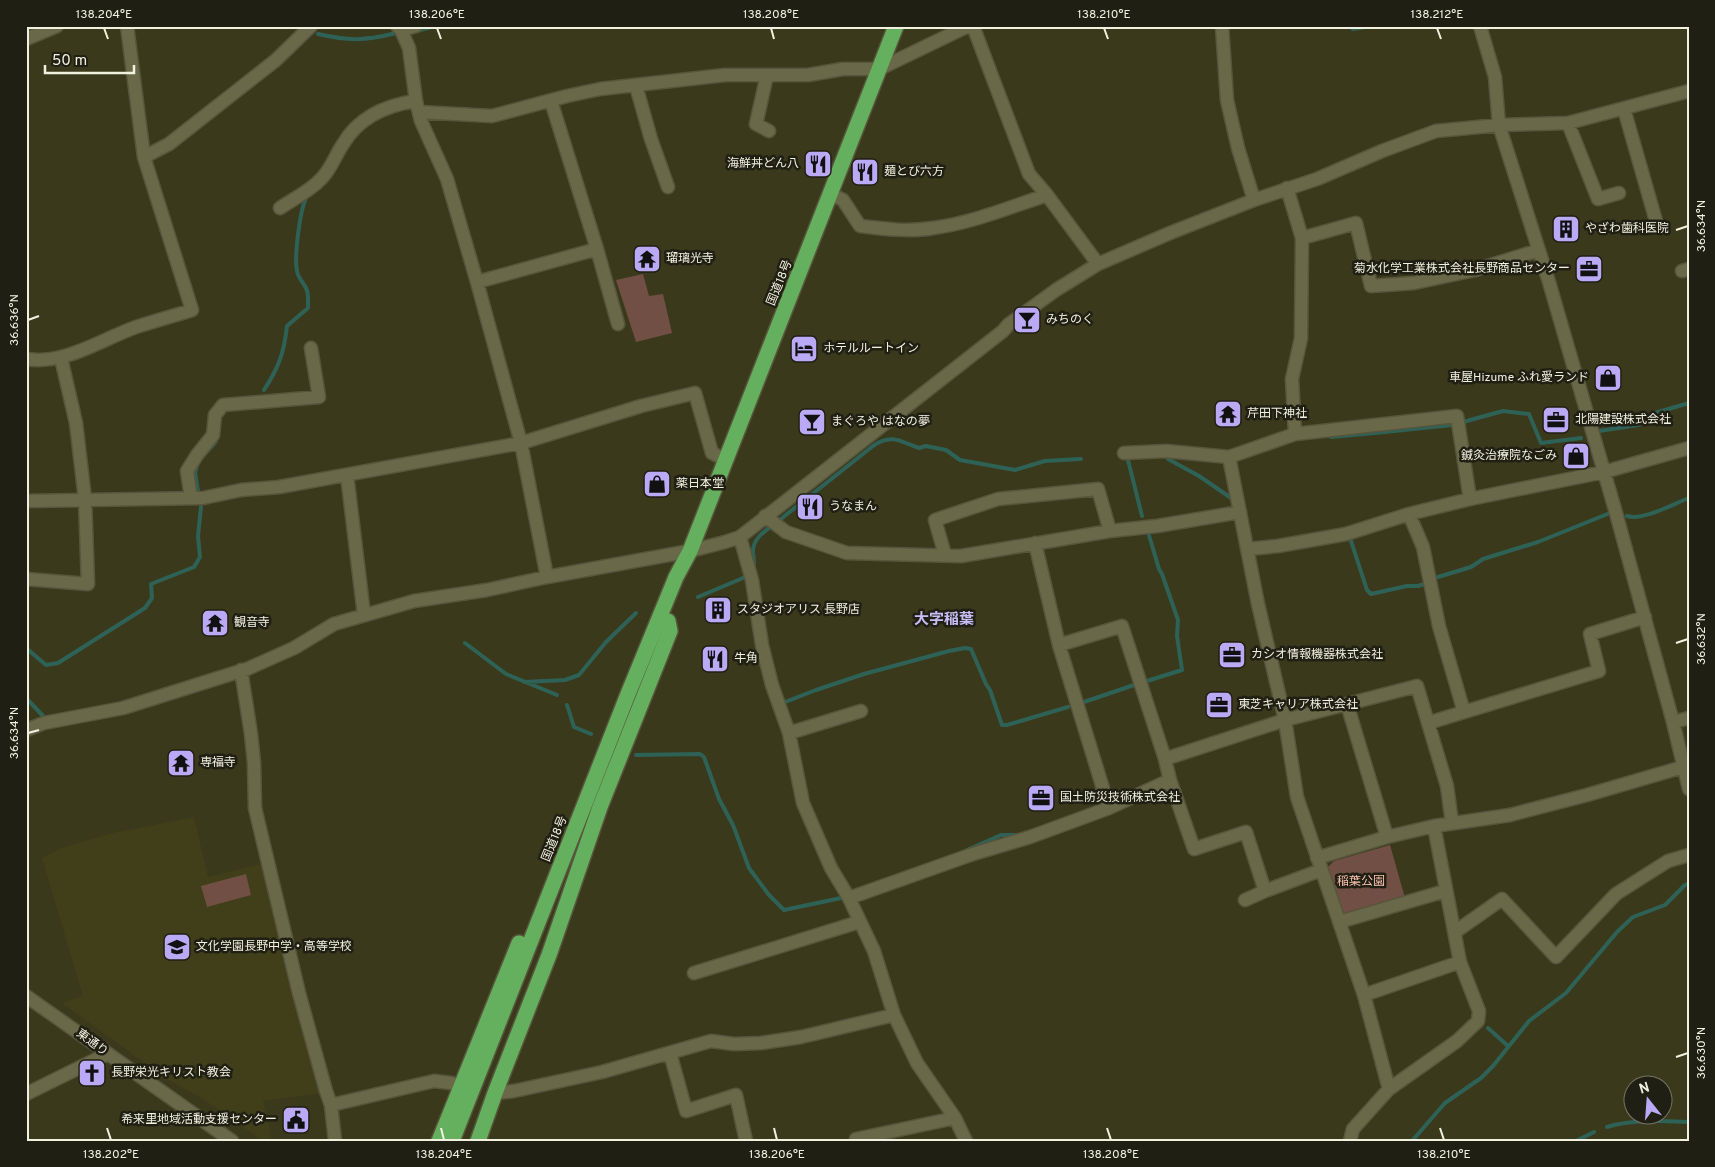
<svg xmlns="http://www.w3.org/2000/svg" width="1715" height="1167" font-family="Overpass,'Noto Sans JP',sans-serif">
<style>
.built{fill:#403f1a}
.green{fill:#714f45}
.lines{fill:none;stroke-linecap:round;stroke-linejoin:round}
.stream{stroke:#2f6257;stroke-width:4}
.minor-casing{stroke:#57563d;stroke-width:15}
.highway-casing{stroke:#57563d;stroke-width:18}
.minor{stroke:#69694a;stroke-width:12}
.highway{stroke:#65b05e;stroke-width:15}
.ticks{fill:none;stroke:#f1f1e0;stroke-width:2}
.labels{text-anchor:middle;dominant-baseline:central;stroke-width:5;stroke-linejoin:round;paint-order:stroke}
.poi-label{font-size:12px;fill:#f1f1e0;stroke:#201f13;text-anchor:start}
.street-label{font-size:12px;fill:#f1f1e0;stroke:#201f13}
.park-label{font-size:12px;fill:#f9c0ae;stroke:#201f13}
.quarter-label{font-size:15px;font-weight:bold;fill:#c7bcf5;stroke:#201f13}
.neatline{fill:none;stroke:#f1f1e0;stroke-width:2}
.ticks-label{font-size:12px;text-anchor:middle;fill:#f1f1e0}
</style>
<rect width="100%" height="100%" fill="#3a391c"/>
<!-- built -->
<path class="built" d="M 194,817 L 208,877 L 261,864 L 272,897 L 322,1093 L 263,1101 L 272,1141 L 263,1141 L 203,1099 L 167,1079 L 62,1003 L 83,996 L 42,858 L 61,848 L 113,833 Z"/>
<!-- green -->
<path class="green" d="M 643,274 L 649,296 L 663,294 L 672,333 L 636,342 L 616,280 Z
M 1390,845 L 1405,898 L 1345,916 L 1340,912 L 1326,869 L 1334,861 Z
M 246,874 L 251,895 L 207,907 L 201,886 Z"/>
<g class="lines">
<!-- stream -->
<path class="stream" d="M 1350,26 L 1353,29 L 1371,26
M 417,31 L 435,26
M 318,34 C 349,41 365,41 396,33
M 264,390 C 279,367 284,353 287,326 L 308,308 C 308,301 309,294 306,288 C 303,282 298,278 297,271 C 294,257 300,208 307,196
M 1599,431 L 1638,425 L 1655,413 L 1689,403
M 1331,437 L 1375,433 L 1452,425 L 1503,411 L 1529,414 L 1541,443 L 1581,438
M 205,454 L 215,443 L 217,438
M 1127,456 L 1142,516
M 1168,459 L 1199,476 L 1231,498
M 197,466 L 195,473 L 198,491
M 1627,516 C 1643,521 1673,504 1689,498
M 777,522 L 873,446 C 892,433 901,442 919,448 L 926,446 L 946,450 L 960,460 L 1015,470 L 1045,461 L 1081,459
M 1351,541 L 1367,590 L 1371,594 L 1407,586 L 1418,586 L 1427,583
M 753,569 C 755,564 754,559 753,553 C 752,540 763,532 773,525
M 1438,577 L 1471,567 L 1483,559 L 1538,542 L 1610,513
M 698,597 L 743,578 L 748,574
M 465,643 L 506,674 L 557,695
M 26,648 L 46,665 L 58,663 L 145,608 L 152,598 L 151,584 L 194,567 L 200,557 L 198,536 L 201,507
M 1147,681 L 1182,670 L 1177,636 L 1178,620 L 1162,574 L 1159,569 L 1148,532
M 524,682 L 565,680 L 579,675 L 606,642 L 636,613
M 26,698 L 44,717
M 1084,702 L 1134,685
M 780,704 L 816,690 L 864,674 L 949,651 L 965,648 L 971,649 L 986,684 L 990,690 L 1002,725 L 1007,725 L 1068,707
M 567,705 L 574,727 L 591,734
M 636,755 L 700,754 L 704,757 L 719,799 L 733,825 L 749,868 L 769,895 L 784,910 L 841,898
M 967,850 L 1001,835 L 1016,835
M 1488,1028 L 1508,1046
M 1607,1127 C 1633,1119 1662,1121 1689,1122
M 1412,1141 L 1445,1103 L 1481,1078 L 1493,1066 L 1529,1021 L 1566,993 L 1617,932 L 1633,917 L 1665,905 L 1685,885 L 1689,884
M 1576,1141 L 1594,1132"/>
<!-- minor casing -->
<g class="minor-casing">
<path id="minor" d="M 397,26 L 401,30 L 409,48 L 416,101 L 421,121 L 447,179 L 477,282 L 521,443 L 547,577
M 973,26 L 1029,174 L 1047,195 L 1098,264
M 1222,26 L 1227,100 L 1238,148 L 1254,200
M 1480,26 L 1495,77 L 1499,125 L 1549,282 L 1616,513 L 1673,722 L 1689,789
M 401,30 L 416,26
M 26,39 L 57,26
M 767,75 L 756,124 L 769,131
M 636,86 L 651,139 L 668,187
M 551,101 L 597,249 L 618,324
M 1624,109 L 1658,228
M 419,112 L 492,116 L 567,96 L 600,89 L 725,75 L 808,75 L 843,69 L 879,69 L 968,26
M 1568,123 L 1598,199 L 1619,193
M 144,157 L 169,144 L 276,60 L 311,26
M 1287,188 L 1302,238 L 1301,338 L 1292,379 L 1295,434 L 1229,457 L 1258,604 L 1285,720 L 1297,797 L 1364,995 L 1389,1089
M 831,194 L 843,200 L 860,226 C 884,229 910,232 933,228 C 972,223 1010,207 1047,195
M 280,208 C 293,199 310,191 321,179 C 331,169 335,156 343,144 C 359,117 387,105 416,101
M 1302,238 L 1356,223 L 1371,286 L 1414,283 L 1475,270 L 1539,250
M 1682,271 L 1689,269
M 477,282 L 597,249
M 26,359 C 65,365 100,340 136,327 C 154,321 173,316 192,310 L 144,157 L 127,26
M 1295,434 L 1457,416 L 1470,499
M 1124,453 L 1166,451 L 1229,457
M 347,475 L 364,615
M 191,498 L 187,471 L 197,455 L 213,435 L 215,415 L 223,405 L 319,397 L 311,348
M 26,501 L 203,498 L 241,490 L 279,487 L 521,443 L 641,406 L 695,393 L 712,453 L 726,460
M 1409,514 L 1423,547 L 1439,626 L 1464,712 L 1428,723
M 765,516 L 786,532 L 847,553 L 961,556 L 1110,531 L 1157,526 L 1240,512
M 740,537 L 752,580 L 762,645 L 772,685 L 789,733 L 803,803 L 831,868 L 849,898 L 874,951 L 894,1015 L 917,1063 L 955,1118 L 966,1141
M 1035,543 L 1059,645 L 1109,808
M 1248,549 L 1278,546 L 1346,534 L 1409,514 L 1470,499 L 1604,472 L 1689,448
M 945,555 L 935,520 L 998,499 L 1098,489 L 1110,531
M 26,579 L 88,584 L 85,499 L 76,423 L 61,358
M 1059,645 L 1122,626 L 1165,759 L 1170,780 L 1194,849 L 1246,832 L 1265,891 L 1321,870
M 241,670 L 251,734 L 254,763 L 255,808 L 299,993 L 326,1091 L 331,1105 L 335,1141
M 1347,704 L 1387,837
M 1464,712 L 1599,671 L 1590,634 L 1645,617
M 1673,722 L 1689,718
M 26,730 L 44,723 L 123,708 L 247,669 L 294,648 L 334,624 L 414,601 L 487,590 L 547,577 L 690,551 L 725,542 L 740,537 L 1003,331 L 1009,324 L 1056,290 L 1098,264 L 1170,233 L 1254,200 L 1317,179 L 1382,151 L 1436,131 L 1499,125 L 1568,123 L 1689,91
M 789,733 L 861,711
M 1165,759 L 1285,720 L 1417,686 L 1447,786 L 1452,823
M 1317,858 L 1387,837 L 1434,826 L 1510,815 L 1587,795 L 1683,767
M 849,898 L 973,854 L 1030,837 L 1109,808 L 1170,780
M 1245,900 L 1265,891
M 1339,922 L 1445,891
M 1455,932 L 1502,899 L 1556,957 L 1616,894 L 1668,861 L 1689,855
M 694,973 L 859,922
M 1364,995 L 1460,962
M 26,996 L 232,1141
M 670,1053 L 686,1111 L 736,1095 L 746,1141
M 495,1093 L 514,1091 L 602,1072 L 711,1041 L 734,1044 L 761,1043 L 801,1037 L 894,1015
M 26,1094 L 107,1054
M 331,1105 L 434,1081 L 451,1083 L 461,1086
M 856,1141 L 856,1139 L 955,1118
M 1350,1141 L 1353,1129 L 1389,1089 L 1457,1041 L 1478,1021 L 1479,1011 L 1460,962 L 1434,826"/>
</g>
<!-- highway casing -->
<g class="highway-casing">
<path id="highway" d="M 439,1141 L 519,943
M 452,1141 L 628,694 L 676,577 L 690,551 L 896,26
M 478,1141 L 495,1093 L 549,955 L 600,807 L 670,631 L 668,621"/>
</g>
<!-- minor -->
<use href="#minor" class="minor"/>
<!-- highway -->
<use href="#highway" class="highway"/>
</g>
<!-- ticks -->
<path class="ticks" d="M 104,28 L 108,39M 437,28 L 441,39M 771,28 L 774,39M 1104,28 L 1108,39M 1437,28 L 1441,39M 1676,230 L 1688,226M 28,320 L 39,316M 1676,643 L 1688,639M 28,733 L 39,730M 1676,1057 L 1688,1053M 107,1128 L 111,1140M 441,1128 L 444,1140M 774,1128 L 777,1140M 1107,1128 L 1111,1140M 1440,1128 L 1444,1140"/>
<!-- icons -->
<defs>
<g id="restaurant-square" transform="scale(1.4375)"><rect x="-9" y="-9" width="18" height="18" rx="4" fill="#baaaf6" stroke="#201f13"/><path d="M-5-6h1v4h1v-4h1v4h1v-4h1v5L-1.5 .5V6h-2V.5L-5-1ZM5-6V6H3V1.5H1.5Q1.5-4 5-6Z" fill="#111"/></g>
<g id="building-square" transform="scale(1.4375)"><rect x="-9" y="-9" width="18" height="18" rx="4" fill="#baaaf6" stroke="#201f13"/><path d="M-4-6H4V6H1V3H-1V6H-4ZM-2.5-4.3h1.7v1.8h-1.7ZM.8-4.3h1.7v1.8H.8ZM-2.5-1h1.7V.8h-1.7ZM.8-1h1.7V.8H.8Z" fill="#111"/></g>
<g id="temple-square" transform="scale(1.4375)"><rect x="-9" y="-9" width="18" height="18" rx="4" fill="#baaaf6" stroke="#201f13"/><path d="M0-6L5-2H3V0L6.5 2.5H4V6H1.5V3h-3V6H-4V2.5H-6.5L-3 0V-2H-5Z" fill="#111"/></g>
<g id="office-square" transform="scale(1.4375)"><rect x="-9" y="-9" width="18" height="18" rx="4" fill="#baaaf6" stroke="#201f13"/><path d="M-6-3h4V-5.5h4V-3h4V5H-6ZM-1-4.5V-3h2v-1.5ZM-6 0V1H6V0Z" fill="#111"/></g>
<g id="bar-square" transform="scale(1.4375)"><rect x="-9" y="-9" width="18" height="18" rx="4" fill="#baaaf6" stroke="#201f13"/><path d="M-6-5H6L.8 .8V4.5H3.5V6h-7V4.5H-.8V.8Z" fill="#111"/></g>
<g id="hotel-square" transform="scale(1.4375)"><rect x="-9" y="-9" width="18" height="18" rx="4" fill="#baaaf6" stroke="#201f13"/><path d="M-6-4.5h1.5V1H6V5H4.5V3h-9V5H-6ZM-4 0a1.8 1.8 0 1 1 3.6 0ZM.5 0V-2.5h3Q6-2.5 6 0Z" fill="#111"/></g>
<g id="shop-square" transform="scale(1.4375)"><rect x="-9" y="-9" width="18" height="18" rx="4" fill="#baaaf6" stroke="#201f13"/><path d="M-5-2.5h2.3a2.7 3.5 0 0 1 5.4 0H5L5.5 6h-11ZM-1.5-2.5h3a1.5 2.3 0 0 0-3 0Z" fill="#111"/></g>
<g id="school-square" transform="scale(1.4375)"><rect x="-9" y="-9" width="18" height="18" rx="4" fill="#baaaf6" stroke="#201f13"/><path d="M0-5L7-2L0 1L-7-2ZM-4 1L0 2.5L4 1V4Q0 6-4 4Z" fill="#111"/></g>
<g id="church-square" transform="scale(1.4375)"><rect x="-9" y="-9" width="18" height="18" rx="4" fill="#baaaf6" stroke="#201f13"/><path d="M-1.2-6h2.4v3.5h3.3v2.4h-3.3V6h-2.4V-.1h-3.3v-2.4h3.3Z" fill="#111"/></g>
<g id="civic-square" transform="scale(1.4375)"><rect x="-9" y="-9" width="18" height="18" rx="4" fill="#baaaf6" stroke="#201f13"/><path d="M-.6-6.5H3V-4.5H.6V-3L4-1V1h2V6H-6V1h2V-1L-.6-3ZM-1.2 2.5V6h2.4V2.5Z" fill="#111"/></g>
</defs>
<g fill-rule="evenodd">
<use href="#restaurant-square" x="818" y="164"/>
<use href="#restaurant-square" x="865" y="172"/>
<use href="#building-square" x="1566" y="229"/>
<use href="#temple-square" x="647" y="259"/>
<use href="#office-square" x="1589" y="269"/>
<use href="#bar-square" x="1027" y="320"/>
<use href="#hotel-square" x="804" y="349"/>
<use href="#shop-square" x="1608" y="378"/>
<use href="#temple-square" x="1228" y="414"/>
<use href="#office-square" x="1556" y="420"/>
<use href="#bar-square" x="812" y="422"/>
<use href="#shop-square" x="1576" y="456"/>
<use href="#shop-square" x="657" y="484"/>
<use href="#restaurant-square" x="810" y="507"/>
<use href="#building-square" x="718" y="610"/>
<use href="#temple-square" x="215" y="623"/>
<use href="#office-square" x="1232" y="655"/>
<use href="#restaurant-square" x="715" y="659"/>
<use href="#office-square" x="1219" y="705"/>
<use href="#temple-square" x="181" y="763"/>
<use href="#office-square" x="1041" y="798"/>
<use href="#school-square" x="177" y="947"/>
<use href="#church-square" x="92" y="1073"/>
<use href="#civic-square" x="296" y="1120"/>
</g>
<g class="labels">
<!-- poi labels -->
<g class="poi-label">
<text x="799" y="164" text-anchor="end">海鮮丼どん八</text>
<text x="884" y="172">麺とび六方</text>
<text x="1585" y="229">やざわ歯科医院</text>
<text x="666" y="259">瑠璃光寺</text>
<text x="1570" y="269" text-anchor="end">菊水化学工業株式会社長野商品センター</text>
<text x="1046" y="320">みちのく</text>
<text x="823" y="349">ホテルルートイン</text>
<text x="1589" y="378" text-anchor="end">車屋Hizume ふれ愛ランド</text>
<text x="1247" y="414">芹田下神社</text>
<text x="1575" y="420">北陽建設株式会社</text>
<text x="831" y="422">まぐろや はなの夢</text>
<text x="1557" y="456" text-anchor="end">鍼灸治療院なごみ</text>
<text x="676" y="484">薬日本堂</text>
<text x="829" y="507">うなまん</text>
<text x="737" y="610">スタジオアリス 長野店</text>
<text x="234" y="623">観音寺</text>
<text x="1251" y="655">カシオ情報機器株式会社</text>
<text x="734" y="659">牛角</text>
<text x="1238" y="705">東芝キャリア株式会社</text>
<text x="200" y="763">専福寺</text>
<text x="1060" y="798">国土防災技術株式会社</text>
<text x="196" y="947">文化学園長野中学・高等学校</text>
<text x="111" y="1073">長野栄光キリスト教会</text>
<text x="277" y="1120" text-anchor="end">希来里地域活動支援センター</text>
</g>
<!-- street labels -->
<g class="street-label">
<text transform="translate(780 283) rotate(-68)">国道18号</text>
<text transform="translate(555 839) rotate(-68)">国道18号</text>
<text transform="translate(92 1043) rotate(36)">東通り</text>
</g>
<!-- park labels -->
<g class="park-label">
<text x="1361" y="882">稲葉公園</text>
</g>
<!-- quarter labels -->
<g class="quarter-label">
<text x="944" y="620">大字稲葉</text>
</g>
</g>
<!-- border -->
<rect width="1715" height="1167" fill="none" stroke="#201f13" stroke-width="55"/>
<!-- north arrow -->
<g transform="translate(1648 1100) rotate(343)"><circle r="24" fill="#201f13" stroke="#747365"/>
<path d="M0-4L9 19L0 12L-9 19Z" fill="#baaaf6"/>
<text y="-8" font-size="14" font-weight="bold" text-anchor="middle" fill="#f1f1e0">N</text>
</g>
<!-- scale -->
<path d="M45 65v8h89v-8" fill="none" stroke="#f1f1e0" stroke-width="2.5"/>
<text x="52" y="65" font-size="15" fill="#f1f1e0" stroke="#201f13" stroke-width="4" paint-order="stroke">50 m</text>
<rect x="28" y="28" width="1660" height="1112" class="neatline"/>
<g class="ticks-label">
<text x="104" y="18">138.204°E</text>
<text x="437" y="18">138.206°E</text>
<text x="771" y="18">138.208°E</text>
<text x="1104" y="18">138.210°E</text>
<text x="1437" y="18">138.212°E</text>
<text transform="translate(1701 226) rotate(-90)" y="4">36.634°N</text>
<text transform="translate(14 320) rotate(-90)" y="4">36.636°N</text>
<text transform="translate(1701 639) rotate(-90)" y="4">36.632°N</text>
<text transform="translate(14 733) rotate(-90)" y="4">36.634°N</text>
<text transform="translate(1701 1053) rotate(-90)" y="4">36.630°N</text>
<text x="111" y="1158">138.202°E</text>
<text x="444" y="1158">138.204°E</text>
<text x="777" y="1158">138.206°E</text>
<text x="1111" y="1158">138.208°E</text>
<text x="1444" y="1158">138.210°E</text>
</g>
</svg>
